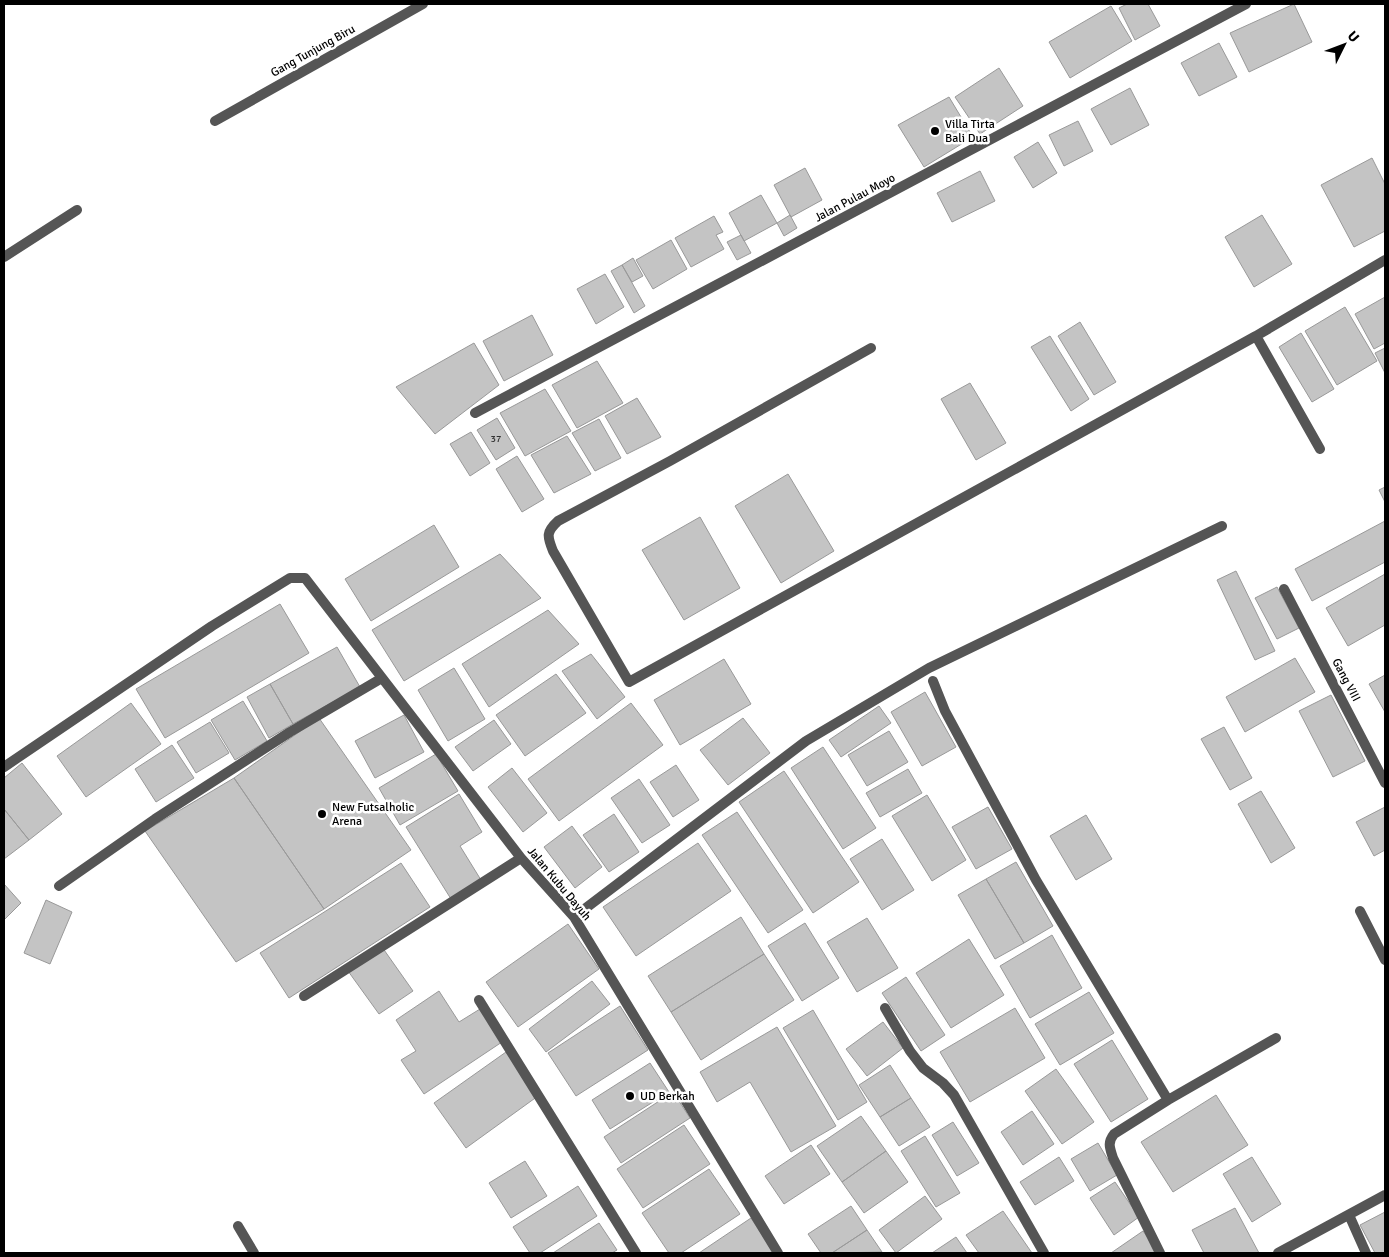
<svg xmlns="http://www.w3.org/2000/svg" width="1389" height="1257" font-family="Signika,sans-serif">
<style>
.building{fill:#c4c4c4;stroke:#999}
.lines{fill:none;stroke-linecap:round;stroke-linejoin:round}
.lane{stroke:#555;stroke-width:10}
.street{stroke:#555;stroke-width:10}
.poi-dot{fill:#000;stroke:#fff;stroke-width:2}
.labels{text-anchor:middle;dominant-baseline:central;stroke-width:5;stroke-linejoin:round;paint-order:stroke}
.number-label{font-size:10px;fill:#313131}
.street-label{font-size:12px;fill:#000;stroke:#fff}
.poi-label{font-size:12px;fill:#000;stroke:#fff;text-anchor:start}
</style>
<rect width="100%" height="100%" fill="#fff"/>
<!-- building -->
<path class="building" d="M 1127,4 L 1148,4 L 1160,26 L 1135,40 L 1119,8 Z
M 1294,4 L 1312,42 L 1249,72 L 1230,33 Z
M 1111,6 L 1132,41 L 1070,78 L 1049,42 Z
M 1219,43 L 1237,77 L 1199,96 L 1181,63 Z
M 999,68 L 1023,106 L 980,134 L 955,97 Z
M 1130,88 L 1149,125 L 1111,145 L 1091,109 Z
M 949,97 L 973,137 L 924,167 L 898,125 Z
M 1078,121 L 1093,151 L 1064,166 L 1049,135 Z
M 1038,142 L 1057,173 L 1033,188 L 1014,157 Z
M 1372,158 L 1385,184 L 1385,231 L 1354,247 L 1321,185 Z
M 805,168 L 822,200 L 791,217 L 774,185 Z
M 980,171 L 995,201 L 952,222 L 937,193 Z
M 761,195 L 777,223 L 744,241 L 729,213 Z
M 790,215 L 797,228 L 784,236 L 777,223 Z
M 1262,215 L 1292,264 L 1254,287 L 1225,237 Z
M 714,216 L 723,232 L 716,235 L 724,249 L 691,267 L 675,238 Z
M 741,235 L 751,253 L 737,260 L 727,242 Z
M 671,240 L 687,269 L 653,289 L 636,260 Z
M 633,258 L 643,276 L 632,282 L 622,265 Z
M 622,265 L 645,306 L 634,313 L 611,271 Z
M 605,274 L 624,307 L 596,324 L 577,289 Z
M 1385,297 L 1385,343 L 1374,349 L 1355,314 Z
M 1345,307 L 1377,361 L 1337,385 L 1305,331 Z
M 532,315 L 553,355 L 504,381 L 483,341 Z
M 1080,322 L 1116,382 L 1094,395 L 1058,336 Z
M 1301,333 L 1334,389 L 1312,402 L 1279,347 Z
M 1050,336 L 1089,399 L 1071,411 L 1031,347 Z
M 474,343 L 499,385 L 435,434 L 396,387 Z
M 1385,348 L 1385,373 L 1375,353 Z
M 597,361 L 623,403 L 577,428 L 552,385 Z
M 970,383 L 1006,443 L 976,460 L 941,399 Z
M 545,389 L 571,431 L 525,456 L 500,413 Z
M 637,398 L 661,437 L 627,454 L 605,416 Z
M 497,418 L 515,448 L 496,460 L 477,430 Z
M 599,419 L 621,458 L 595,471 L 572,433 Z
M 471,432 L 490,463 L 470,476 L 450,444 Z
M 567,436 L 591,474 L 554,493 L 531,455 Z
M 517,456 L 544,499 L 522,512 L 496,469 Z
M 788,474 L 834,551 L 781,583 L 735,506 Z
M 1385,487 L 1385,502 L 1379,490 Z
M 700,517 L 740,588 L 684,620 L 642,550 Z
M 1385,521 L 1385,562 L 1312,601 L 1295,569 Z
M 434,525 L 459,567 L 371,621 L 345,579 Z
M 500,554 L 541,598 L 404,681 L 372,630 Z
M 1236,571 L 1275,651 L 1255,660 L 1217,580 Z
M 1385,574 L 1385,625 L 1348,646 L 1326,608 Z
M 1277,587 L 1299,628 L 1277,639 L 1255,598 Z
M 280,604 L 309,653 L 165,738 L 136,689 Z
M 548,610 L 579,644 L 489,707 L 462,664 Z
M 337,647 L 360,687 L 293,724 L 270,684 Z
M 591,654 L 625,697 L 597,719 L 562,671 Z
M 1295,658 L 1315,692 L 1245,732 L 1226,697 Z
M 724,659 L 751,704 L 680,745 L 654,700 Z
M 454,668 L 485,719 L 448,741 L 418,690 Z
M 556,674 L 586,713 L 525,756 L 496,715 Z
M 1385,675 L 1385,712 L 1369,684 Z
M 270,684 L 293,724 L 269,738 L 247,697 Z
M 925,692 L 956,747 L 922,766 L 891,712 Z
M 1331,695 L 1365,761 L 1333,777 L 1299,711 Z
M 243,701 L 267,741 L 235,760 L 211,720 Z
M 131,703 L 161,744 L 86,797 L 57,756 Z
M 631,703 L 663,745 L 559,821 L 528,779 Z
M 879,706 L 891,723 L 841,757 L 829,740 Z
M 404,715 L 424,752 L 375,778 L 355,741 Z
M 319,718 L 411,850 L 324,909 L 234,778 Z
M 743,718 L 770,753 L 728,785 L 700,750 Z
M 494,720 L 511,744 L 473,771 L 455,747 Z
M 210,722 L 229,753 L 196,773 L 177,742 Z
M 1224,727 L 1252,778 L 1230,790 L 1201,739 Z
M 889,731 L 908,762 L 867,786 L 848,755 Z
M 172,745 L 194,778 L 156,802 L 135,769 Z
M 823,747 L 876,828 L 843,849 L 791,768 Z
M 436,754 L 458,791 L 400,825 L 379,788 Z
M 22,763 L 62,814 L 29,840 L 4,809 L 4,778 Z
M 676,765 L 699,800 L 673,817 L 650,782 Z
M 512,768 L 547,813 L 523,832 L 488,787 Z
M 908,769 L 922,793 L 880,817 L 866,793 Z
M 784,771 L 859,882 L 813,913 L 739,802 Z
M 234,778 L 324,909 L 236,962 L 145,831 Z
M 639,779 L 670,825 L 642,843 L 611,798 Z
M 1261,791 L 1295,848 L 1271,863 L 1238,804 Z
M 459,794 L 482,832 L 460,846 L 481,880 L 451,899 L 406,827 Z
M 927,795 L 966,860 L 932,881 L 892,816 Z
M 988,807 L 1012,849 L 976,869 L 952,827 Z
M 1385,807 L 1385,850 L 1374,856 L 1356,822 Z
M 4,809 L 29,840 L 4,859 Z
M 737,812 L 803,910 L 768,933 L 702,835 Z
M 614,814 L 639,852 L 609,872 L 583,835 Z
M 1086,815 L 1112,859 L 1076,880 L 1050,836 Z
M 572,826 L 602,867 L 575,888 L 544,847 Z
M 882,839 L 914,890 L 882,910 L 850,859 Z
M 698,843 L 731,891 L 636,956 L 603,907 Z
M 1016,862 L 1053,926 L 1024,943 L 986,879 Z
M 401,863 L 430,907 L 289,998 L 260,953 Z
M 986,879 L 1024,943 L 995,959 L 958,895 Z
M 4,884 L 21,903 L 4,920 Z
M 46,900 L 72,912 L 50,964 L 24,953 Z
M 741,917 L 764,954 L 671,1012 L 648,976 Z
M 867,918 L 898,968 L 857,992 L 827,942 Z
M 805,923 L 839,978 L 802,1001 L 768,946 Z
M 568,924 L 599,969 L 518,1027 L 486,982 Z
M 1052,935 L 1082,988 L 1030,1018 L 1000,966 Z
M 969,939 L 1004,995 L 951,1028 L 916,973 Z
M 382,947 L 413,991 L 379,1014 L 348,971 Z
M 764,954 L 794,1000 L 701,1060 L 671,1012 Z
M 906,977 L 945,1035 L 921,1051 L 882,993 Z
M 592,981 L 610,1004 L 546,1052 L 529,1029 Z
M 439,991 L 459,1022 L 480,1009 L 502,1042 L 424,1094 L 401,1060 L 416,1051 L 396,1020 Z
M 1089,992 L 1114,1033 L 1060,1065 L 1035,1024 Z
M 620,1006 L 648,1050 L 576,1096 L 548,1053 Z
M 1015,1008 L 1045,1058 L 970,1102 L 940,1052 Z
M 813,1010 L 867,1102 L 838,1120 L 783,1028 Z
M 883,1022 L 903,1048 L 867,1076 L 846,1049 Z
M 777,1027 L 836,1126 L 791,1152 L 750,1082 L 717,1102 L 700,1072 Z
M 1112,1040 L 1148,1099 L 1111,1122 L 1074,1064 Z
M 506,1052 L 538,1096 L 466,1148 L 434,1103 Z
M 650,1063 L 669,1092 L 610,1129 L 592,1100 Z
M 890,1065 L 911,1098 L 880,1117 L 859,1085 Z
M 1056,1069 L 1094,1122 L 1062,1144 L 1025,1091 Z
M 673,1092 L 690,1118 L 621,1163 L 604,1137 Z
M 1216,1095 L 1248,1145 L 1173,1192 L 1141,1142 Z
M 911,1098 L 930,1127 L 899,1146 L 880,1117 Z
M 1032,1111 L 1054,1144 L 1023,1165 L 1001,1132 Z
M 861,1116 L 886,1151 L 842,1182 L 817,1146 Z
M 953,1122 L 979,1163 L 957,1176 L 932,1135 Z
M 684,1125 L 710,1164 L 643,1208 L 617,1169 Z
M 925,1136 L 960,1193 L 936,1207 L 901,1151 Z
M 1098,1143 L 1117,1175 L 1090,1191 L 1071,1159 Z
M 811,1145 L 830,1174 L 784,1204 L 765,1176 Z
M 886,1151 L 908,1182 L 864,1213 L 842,1182 Z
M 1059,1157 L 1074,1181 L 1035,1205 L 1020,1182 Z
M 1252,1157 L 1281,1204 L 1252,1222 L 1223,1174 Z
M 525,1161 L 547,1196 L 511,1218 L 489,1183 Z
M 709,1169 L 740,1214 L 681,1253 L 669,1253 L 642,1213 Z
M 1115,1182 L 1139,1217 L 1114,1235 L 1090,1198 Z
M 578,1186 L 597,1216 L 540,1253 L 530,1253 L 513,1227 Z
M 925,1196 L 942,1219 L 896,1253 L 879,1230 Z
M 851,1206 L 867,1230 L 832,1253 L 821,1253 L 808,1234 Z
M 1235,1208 L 1259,1253 L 1204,1253 L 1192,1230 Z
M 1003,1211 L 1032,1253 L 979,1253 L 966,1235 Z
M 1385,1212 L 1385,1253 L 1375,1253 L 1360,1225 Z
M 751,1218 L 774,1253 L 699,1253 Z
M 599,1223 L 617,1250 L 612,1253 L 553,1253 Z
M 867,1230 L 882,1252 L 832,1253 Z
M 1143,1231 L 1159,1253 L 1111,1253 Z
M 956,1237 L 967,1253 L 932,1253 Z"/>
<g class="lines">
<!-- lane -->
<path class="lane" d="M 238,1226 L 254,1253"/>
<!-- street -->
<path class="street" d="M 215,121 L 423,4
M 4,257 L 77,210
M 1256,336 L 1320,449
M 871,348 L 670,461 L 558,521 C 546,532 547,536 553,551 L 629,682 L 1256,336 L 1385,260
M 475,413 L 1246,4
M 1284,589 L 1385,783
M 933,681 L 945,711 L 1036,880 L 1168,1100 L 1114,1134 C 1107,1143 1110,1148 1113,1158 L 1160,1253
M 4,767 L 212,626 L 290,578 L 305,578 L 521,858 L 574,917 L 778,1253
M 59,886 L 155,819 L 290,732 L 382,678
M 1360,911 L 1385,960
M 574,917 L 806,741 L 929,668 L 1222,526
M 304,996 L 521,858
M 479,1000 L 636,1253
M 885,1008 L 910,1051 L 923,1068 L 943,1083 L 954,1095 L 1044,1253
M 1168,1100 L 1276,1038
M 1349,1215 L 1366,1253
M 1278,1253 L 1385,1195"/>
</g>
<!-- markers -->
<g class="poi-dot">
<circle cx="935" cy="131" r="5"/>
<circle cx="322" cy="814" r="5"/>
<circle cx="630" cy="1096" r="5"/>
</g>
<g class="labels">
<!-- number labels -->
<g class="number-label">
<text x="496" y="439">37</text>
</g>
<!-- street labels -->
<g class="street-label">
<text transform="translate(313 51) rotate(-29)">Gang Tunjung Biru</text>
<text transform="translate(855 198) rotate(-28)">Jalan Pulau Moyo</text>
<text transform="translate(1346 680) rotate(62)">Gang VIII</text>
<text transform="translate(559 884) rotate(50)">Jalan Kubu Dayuh</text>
</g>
<!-- poi labels -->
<g class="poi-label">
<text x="945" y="124">Villa Tirta<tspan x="945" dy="14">Bali Dua</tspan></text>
<text x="332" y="807">New Futsalholic<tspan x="332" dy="14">Arena</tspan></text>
<text x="640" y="1096">UD Berkah</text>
</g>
</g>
<!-- border -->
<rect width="1389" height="1257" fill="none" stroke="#000000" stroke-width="10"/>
<!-- north arrow -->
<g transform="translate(1344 45) rotate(48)" stroke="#ffffff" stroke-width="4" paint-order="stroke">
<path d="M0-4L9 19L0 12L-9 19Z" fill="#000000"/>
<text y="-8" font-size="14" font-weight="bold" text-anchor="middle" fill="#000000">U</text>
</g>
</svg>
